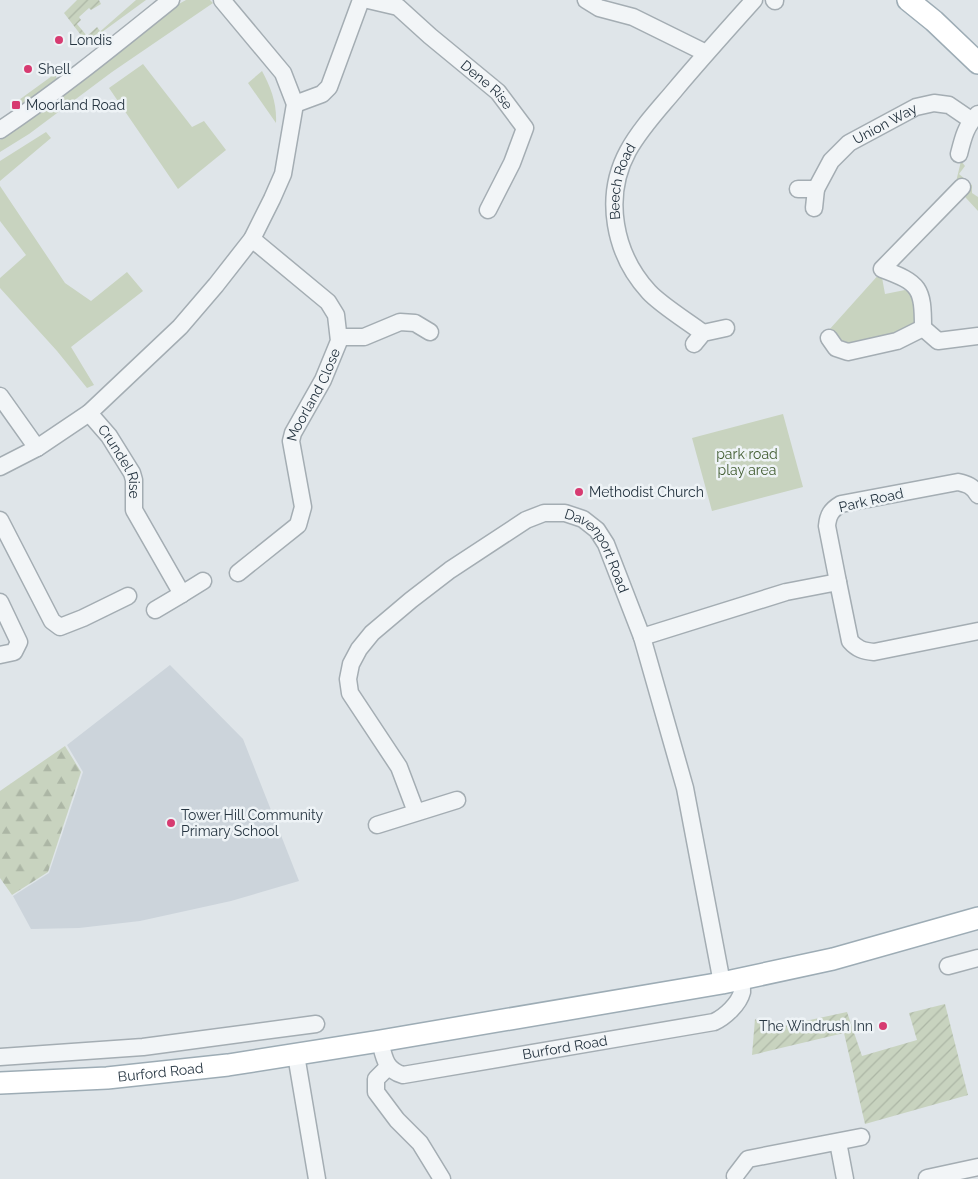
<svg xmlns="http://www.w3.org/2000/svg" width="978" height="1179" font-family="Raleway,sans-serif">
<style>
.built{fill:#ccd4db}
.green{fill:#c8d3bf}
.forest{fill:url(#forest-firs)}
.garden{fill:url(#garden-furrows)}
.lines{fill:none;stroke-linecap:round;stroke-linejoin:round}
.minor-casing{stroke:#a4adb3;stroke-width:19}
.major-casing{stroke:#9dacb5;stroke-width:24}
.minor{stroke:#f2f5f7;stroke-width:16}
.major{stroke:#fff;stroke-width:21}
.poi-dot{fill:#d73b71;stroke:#eef3f6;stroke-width:2}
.labels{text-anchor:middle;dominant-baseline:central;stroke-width:5;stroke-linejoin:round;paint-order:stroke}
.poi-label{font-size:14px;fill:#263541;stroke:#eef3f6;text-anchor:start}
.street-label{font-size:14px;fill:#263541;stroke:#eef3f6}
.park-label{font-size:14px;fill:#435e33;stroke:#eef3f6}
</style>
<defs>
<pattern id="forest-firs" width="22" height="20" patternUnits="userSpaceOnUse" patternTransform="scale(1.25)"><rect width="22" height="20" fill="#c8d3bf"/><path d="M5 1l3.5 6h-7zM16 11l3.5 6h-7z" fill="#acb6a5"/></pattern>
<pattern id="garden-furrows" width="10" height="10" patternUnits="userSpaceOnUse" patternTransform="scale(1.25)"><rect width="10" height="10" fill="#c8d3bf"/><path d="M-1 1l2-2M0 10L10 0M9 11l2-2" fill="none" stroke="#acb6a5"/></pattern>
</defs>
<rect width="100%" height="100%" fill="#dfe5e9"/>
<!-- built -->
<path class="built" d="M 170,665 L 243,739 L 299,881 L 231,901 L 140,921 L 79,928 L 31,929 L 13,896 L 49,873 L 83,772 L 67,745 Z"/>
<!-- green -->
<path class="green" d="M 136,0 L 146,0 L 87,43 Z
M 186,0 L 210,0 L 213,3 L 112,72 L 29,134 L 0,152 L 0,140 L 71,90 L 175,6 Z
M 143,64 L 192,127 L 204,121 L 226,150 L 178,189 L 109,88 Z
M 262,71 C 271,88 277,103 276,123 L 248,83 Z
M 52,76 L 56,76 L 57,80 L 16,109 L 12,105 Z
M 46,132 L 51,138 L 0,181 L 0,161 Z
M 961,161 L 965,166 L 959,174 L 972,185 L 972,193 L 978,197 L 978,211 L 955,186 Z
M 0,186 L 65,283 L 91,301 L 127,272 L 143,291 L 71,347 L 94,385 L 87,388 L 57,351 L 0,288 L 0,278 L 26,255 L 0,221 Z
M 881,272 L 885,294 L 905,290 L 916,295 L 918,325 L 838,354 L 820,340 Z
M 783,414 L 803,487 L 712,511 L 692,438 Z"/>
<!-- forest -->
<path class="forest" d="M 65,746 L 81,772 L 48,872 L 12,895 L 0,878 L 0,791 Z"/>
<!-- garden -->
<path class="garden" d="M 77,0 L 99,0 L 101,4 L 91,10 L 89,8 L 79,17 L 81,20 L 77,24 L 87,36 L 97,27 L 100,31 L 87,43 L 64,13 Z
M 945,1004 L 968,1095 L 865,1124 L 844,1033 L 752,1055 L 755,1019 L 768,1029 L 847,1012 L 862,1056 L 917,1040 L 909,1013 Z"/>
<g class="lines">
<!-- minor casing -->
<g class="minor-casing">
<g id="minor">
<path id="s1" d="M 368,0 L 398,7 L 430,36 L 498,92 L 525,128 L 512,163 L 488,210"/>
<path d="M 586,0 L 599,8 L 633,17 L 706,53"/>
<path d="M 774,0 L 775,1"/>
<path d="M 295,104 L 322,94 L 329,87 L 361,0"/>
<path d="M 0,130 C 60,90 115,45 171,0"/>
<path d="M 959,154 C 963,138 966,125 978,114"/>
<path d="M 798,189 L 816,189 L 814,208"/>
<path id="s2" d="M 816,189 L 831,161 L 849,143 L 916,107 L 934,103 L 949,105 L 971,120"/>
<path d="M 923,328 C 923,288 920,283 882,269 L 962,187"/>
<path id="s3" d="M 703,333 C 687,321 661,305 649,292 C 614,254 603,197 628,151 C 640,129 658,110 674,91 C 700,60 727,30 754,0"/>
<path d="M 339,337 L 364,337 L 400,322 L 415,323 L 430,332"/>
<path d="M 829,338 L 836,348 L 848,352 L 897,341 L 923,328 L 938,341 L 978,336"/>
<path d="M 694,344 L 703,333 L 726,328"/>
<path d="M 0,396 L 37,448"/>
<path id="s4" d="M 89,413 L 109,436 L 132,473 L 134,480 L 134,510 L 182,594 L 203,581"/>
<path d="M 0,467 L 37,448 L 89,413 L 180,327 L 216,285 L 252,239 L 272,199 L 283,174 L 295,104 L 283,73 L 222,0"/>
<path d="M 0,520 L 52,621 L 60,627 L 83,618 L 128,596"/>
<path id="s5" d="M 238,573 L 298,525 L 303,507 L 291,441 L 293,433 L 323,380 L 339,341 L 336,315 L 328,302 L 252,239"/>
<path d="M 838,582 L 827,526 C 828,515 831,510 841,504 L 958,482 C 967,484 973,486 978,495"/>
<path d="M 0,602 L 19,642 L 14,652 L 0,655"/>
<path d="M 155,610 L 182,594"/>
<path d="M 642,637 L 786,592 L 838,582 L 850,641 C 857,649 863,651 874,652 L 978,631"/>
<path id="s6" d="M 416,812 L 399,767 L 350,693 L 348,679 L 351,664 L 359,649 L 372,633 L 411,600 L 450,570 L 526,520 L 544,513 L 565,513 L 583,519 L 597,530 L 606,544 L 642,637 L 685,788 L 722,983"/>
<path d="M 377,825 L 457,800"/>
<path d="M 948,966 L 978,958"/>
<path id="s7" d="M 380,1041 C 384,1057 385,1070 403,1075 L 714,1022 C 725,1017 739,1004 742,992 C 742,988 742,983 741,979"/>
<path d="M 296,1055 L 317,1179"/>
<path d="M 0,1057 L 143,1047 L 316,1024"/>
<path d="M 388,1067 L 376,1079 L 376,1092 L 397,1120 L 420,1143 L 442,1179"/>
<path d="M 838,1142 L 845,1179"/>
<path d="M 735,1176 L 748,1159 L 861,1137"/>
<path d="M 927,1178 L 978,1167"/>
</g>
</g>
<!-- major casing -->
<g class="major-casing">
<g id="major">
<path d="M 908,0 L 934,21 L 978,63"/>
<path id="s8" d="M 0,1083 L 107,1078 L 228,1065 L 380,1041 L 722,983 L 833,959 L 978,918"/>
</g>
</g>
<!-- minor -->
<use href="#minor" class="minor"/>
<!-- major -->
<use href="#major" class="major"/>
</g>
<!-- markers -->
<g class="poi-dot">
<circle cx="59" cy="40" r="5"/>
<circle cx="28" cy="69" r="5"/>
<rect x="11" y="100" width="10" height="10" rx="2.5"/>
<circle cx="579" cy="492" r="5"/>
<circle cx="171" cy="823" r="5"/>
<circle cx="883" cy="1026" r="5"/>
</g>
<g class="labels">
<!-- poi labels -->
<g class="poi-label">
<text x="69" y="40">Londis</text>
<text x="38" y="69">Shell</text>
<text x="26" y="105">Moorland Road</text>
<text x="589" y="492">Methodist Church</text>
<text x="181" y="815">Tower Hill Community<tspan x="181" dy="16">Primary School</tspan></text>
<text x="873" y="1026" text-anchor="end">The Windrush Inn</text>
</g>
<!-- street labels -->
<g class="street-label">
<text stroke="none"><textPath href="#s1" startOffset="149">Dene Rise</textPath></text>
<text stroke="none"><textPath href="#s2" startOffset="98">Union Way</textPath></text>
<text stroke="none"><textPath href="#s3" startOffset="188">Beech Road</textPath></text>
<text stroke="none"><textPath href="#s5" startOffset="214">Moorland Close</textPath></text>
<text stroke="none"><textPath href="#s4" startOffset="59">Crundel Rise</textPath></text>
<text transform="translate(871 500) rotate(-13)">Park Road</text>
<text stroke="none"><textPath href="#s6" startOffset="488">Davenport Road</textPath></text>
<text stroke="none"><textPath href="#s7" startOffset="208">Burford Road</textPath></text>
<text stroke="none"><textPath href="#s8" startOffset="161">Burford Road</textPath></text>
</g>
<!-- park labels -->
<g class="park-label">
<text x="747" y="454">park road<tspan x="747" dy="16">play area</tspan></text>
</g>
</g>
</svg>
